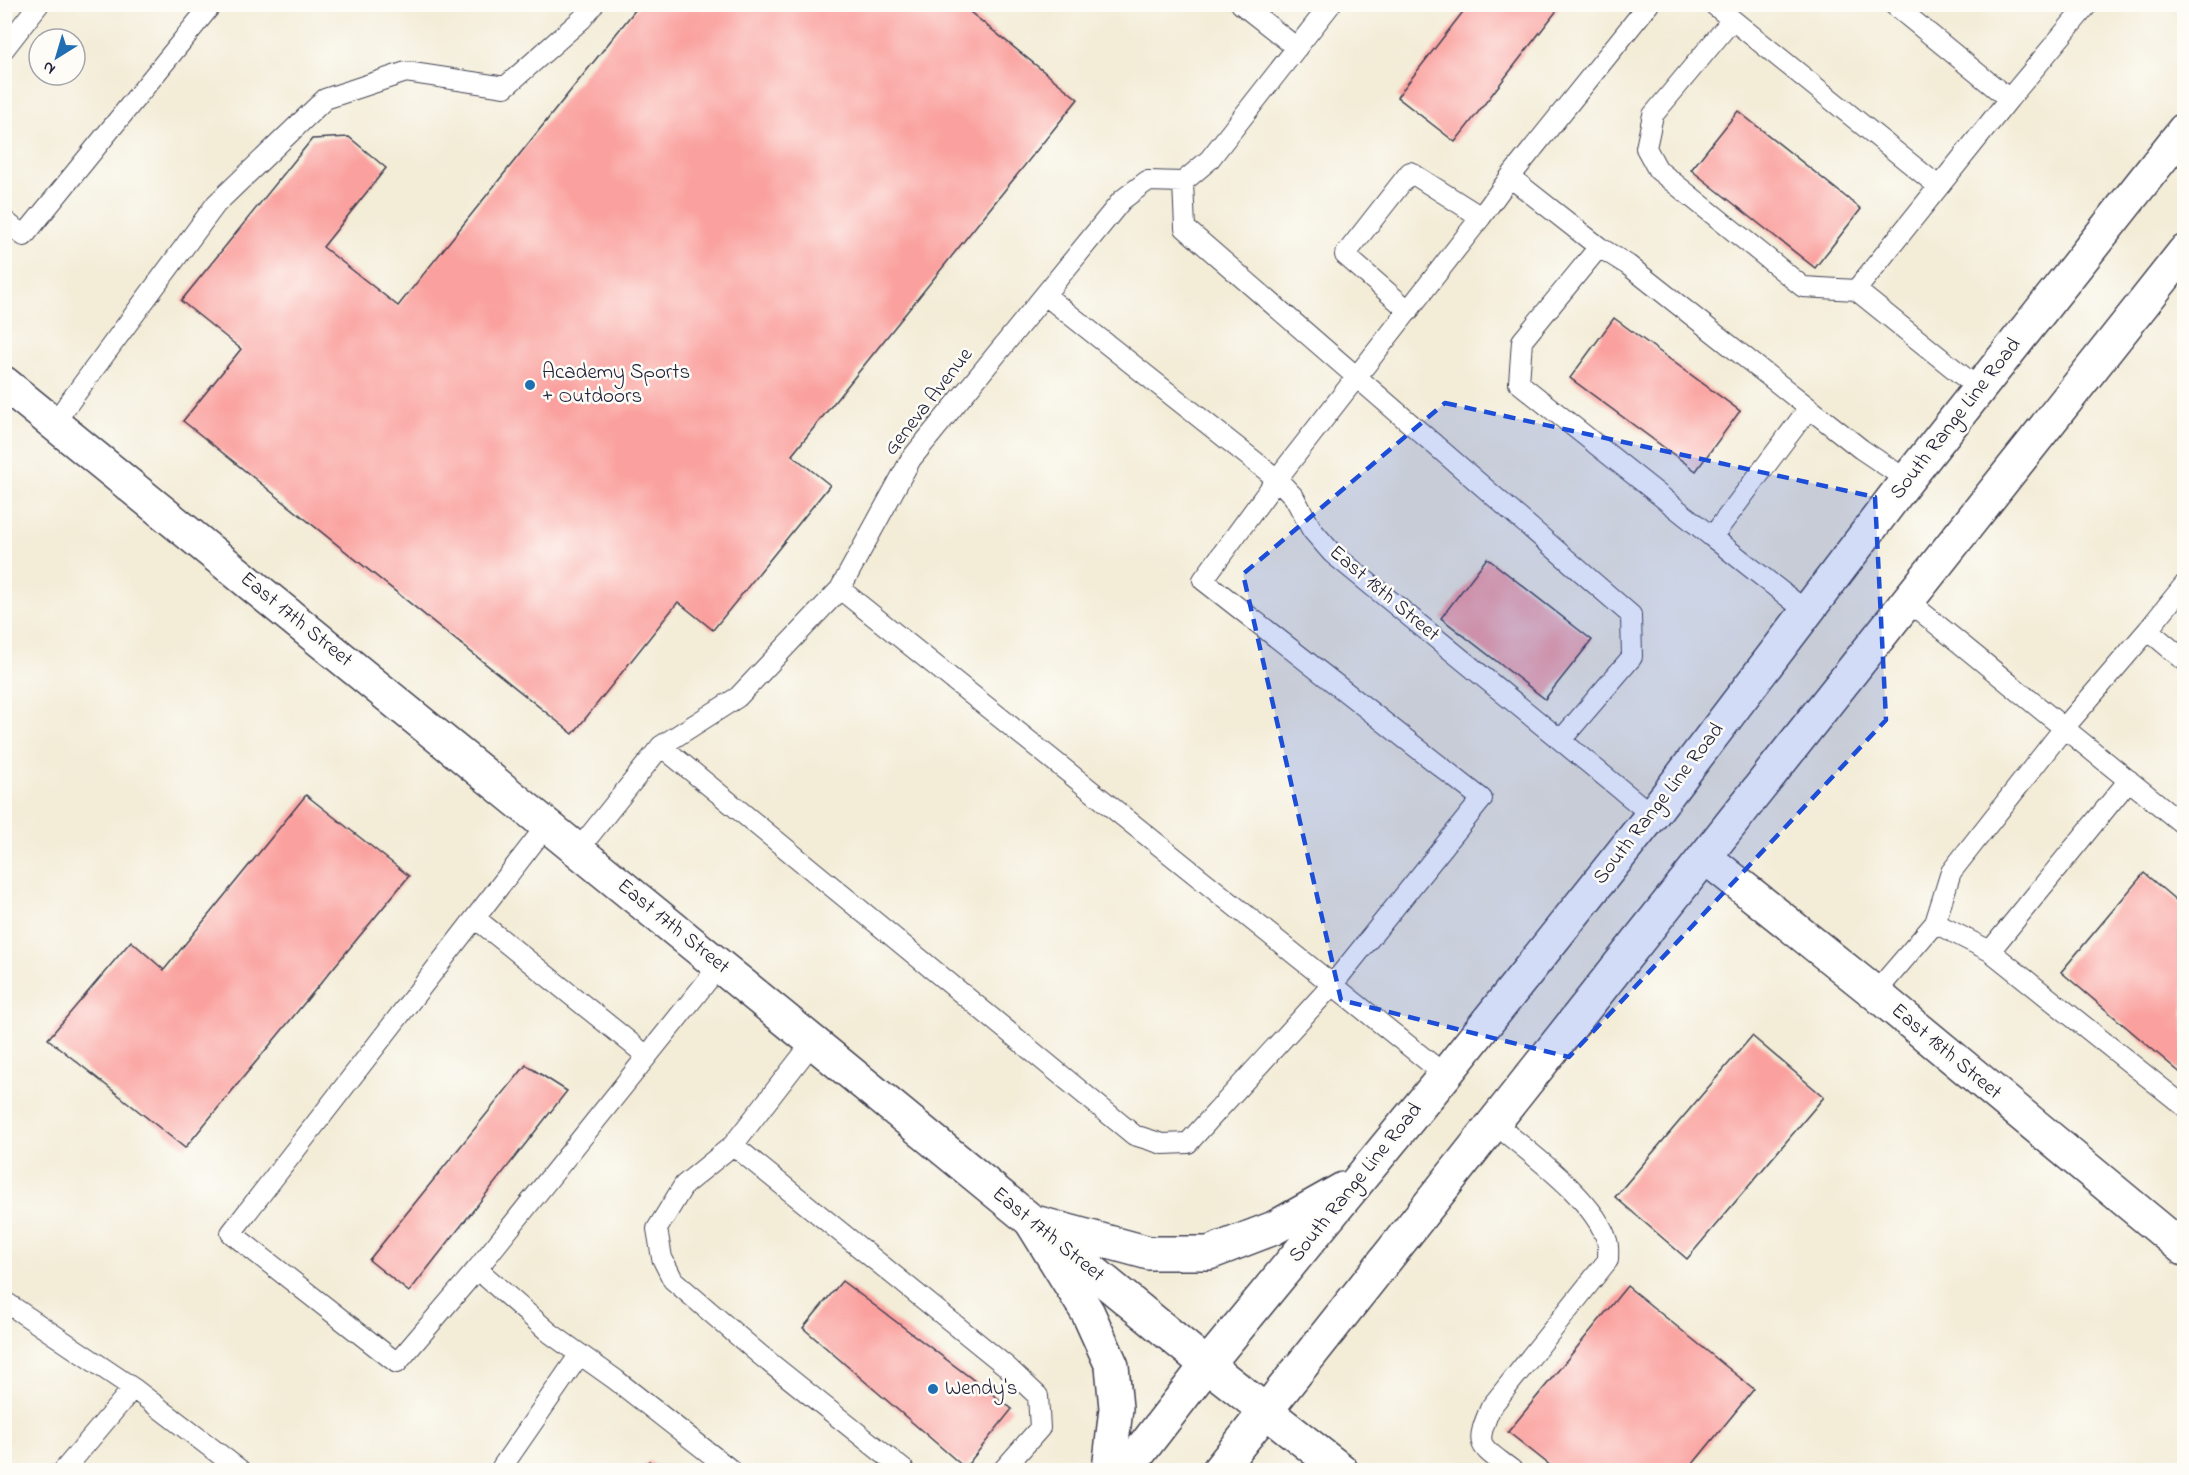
<svg xmlns="http://www.w3.org/2000/svg" width="2189" height="1475" font-family="'Indie Flower',sans-serif">
<style>
.building{fill:#faa19f}
.lines{fill:none;stroke-linecap:round;stroke-linejoin:round}
.lane-casing{stroke:#414052;stroke-width:22}
.street-casing{stroke:#414052;stroke-width:36}
.primary-casing{stroke:#414052;stroke-width:36}
.lane{stroke:#fff;stroke-width:20}
.street{stroke:#fff;stroke-width:33}
.primary{stroke:#fff;stroke-width:33}
.marked{fill:#1d4ed8;fill-opacity:0.2;stroke:#1d4ed8;stroke-width:4.5;stroke-dasharray:12 8;stroke-linejoin:round}
.poi-dot{fill:#1f6fb2;stroke:#fdfcf7;stroke-width:2}
.labels{text-anchor:middle;dominant-baseline:central;stroke-width:5;stroke-linejoin:round;paint-order:stroke}
.poi-label{font-size:21px;fill:#22223b;stroke:#fdfcf7;text-anchor:start}
.street-label{font-size:21px;fill:#22223b;stroke:#fdfcf7}
</style>
<rect width="100%" height="100%" fill="#fdfcf7"/>
<filter id="ink" filterUnits="userSpaceOnUse"><feTurbulence type="fractalNoise" baseFrequency=".0167" numOctaves="2"/><feDisplacementMap in="SourceGraphic" scale="12" xChannelSelector="R" yChannelSelector="G"/><feConvolveMatrix kernelMatrix="1 2 1 2 8 2 1 2 1" color-interpolation-filters="sRGB"/></filter>
<filter id="wash" filterUnits="userSpaceOnUse"><feTurbulence type="fractalNoise" baseFrequency=".008" numOctaves="4" result="noise"/><feDisplacementMap in="SourceGraphic" scale="24" xChannelSelector="R" yChannelSelector="G"/><feGaussianBlur stdDeviation="1.35" result="paint"/><feColorMatrix in="noise" values="0 0 0 0 0 0 0 0 0 0 0 0 0 0 0 0 0 1.4 0 .05"/><feComposite in="paint" operator="in"/></filter>
<g filter="url(#wash)">
<rect width="100%" height="100%" fill="#f3ecd7"/>
<g id="blocks">
<!-- building -->
<path class="building" d="M 640,4 L 960,4 L 1078,99 L 792,455 L 830,485 L 713,630 L 678,602 L 573,734 L 183,421 L 241,349 L 181,301 L 312,139 L 349,137 L 386,168 L 323,247 L 398,306 Z
M 1469,4 L 1562,4 L 1455,142 L 1397,97 Z
M 1738,111 L 1861,209 L 1815,268 L 1691,170 Z
M 1614,318 L 1740,411 L 1696,471 L 1570,378 Z
M 1487,558 L 1592,640 L 1545,699 L 1441,618 Z
M 306,795 L 409,876 L 185,1148 L 48,1039 L 131,941 L 164,970 Z
M 2144,873 L 2184,907 L 2184,1076 L 2061,972 Z
M 1752,1036 L 1824,1097 L 1687,1259 L 1615,1197 Z
M 526,1065 L 567,1091 L 409,1292 L 369,1260 Z
M 842,1281 L 1012,1409 L 965,1468 L 803,1328 Z
M 1627,1286 L 1754,1389 L 1688,1470 L 1556,1470 L 1508,1432 Z
M 649,1461 L 661,1470 L 640,1470 Z"/>
</g>
</g>
<g filter="url(#ink)">
<use href="#blocks" fill-opacity="0" stroke="#414052" stroke-width="1.5"/>
<g class="lines">
<!-- lane casing -->
<g class="lane-casing">
<path id="lane" d="M 1241,4 L 1297,48
M 1713,4 L 1938,186
M 1893,4 L 2009,99 L 2088,4
M 1732,20 L 1653,115 L 1646,148 L 1658,170 L 1803,287 L 1856,290
M 4,49 L 39,4
M 1183,182 L 1185,228 L 1631,615 L 1632,657 L 1561,740
M 4,220 L 24,236 L 212,4
M 1599,247 L 1510,177 L 1649,4
M 1045,295 L 1277,479 L 1294,497 L 1312,530 L 1332,553 L 1652,815
M 1409,311 L 1345,255 L 1410,172 L 1481,217
M 1979,389 L 1856,290 L 2009,99
M 54,423 L 216,204 L 325,99 L 406,72 L 505,87 L 582,19 L 594,4
M 1712,537 L 1519,383 L 1522,341 L 1599,247 L 1628,265 L 1861,449 L 1907,480
M 840,589 L 1445,1075
M 1908,601 L 2064,728 L 2148,630 L 2184,660
M 1806,611 L 1712,537 L 1809,408
M 2148,630 L 2184,585
M 661,746 L 1134,1135 L 1163,1144 L 1188,1143 L 1333,984 L 1482,799 L 1203,580 L 1277,479 L 1481,217 L 1510,177
M 578,850 L 661,746 L 738,697 L 840,589 L 911,459 L 1122,200 L 1147,181 L 1183,182 L 1209,160 L 1331,4
M 475,918 L 647,1056
M 1935,923 L 1990,951 L 2184,1106
M 1990,951 L 2129,780
M 720,965 L 477,1269 L 550,1333 L 616,1380 L 731,1470
M 1875,993 L 1935,923 L 1951,872 L 2064,728 L 2184,825
M 1494,1123 C 1527,1151 1596,1200 1607,1241 C 1609,1247 1608,1254 1608,1260 L 1491,1407 C 1473,1448 1480,1445 1512,1470
M 733,1145 L 813,1042
M 477,1269 L 397,1363 L 231,1233 L 547,825
M 4,1301 L 133,1388
M 64,1470 L 133,1388 L 240,1470
M 506,1470 L 502,1467 L 580,1354
M 904,1470 L 759,1354 L 673,1280 L 662,1258 L 657,1229 L 684,1185 L 733,1145 L 1006,1366 L 1038,1396 L 1040,1428 L 1003,1470"/>
</g>
<!-- street casing -->
<g class="street-casing">
<path id="street" d="M 4,383 L 813,1042 L 1207,1365 L 1341,1470
M 1705,857 L 1875,993 L 2184,1249"/>
</g>
<!-- primary casing -->
<g class="primary-casing">
<path id="primary" d="M 1031,1221 L 1149,1253 L 1209,1253 L 1274,1228 L 1343,1189
M 1031,1221 L 1088,1313 L 1112,1366 L 1116,1408 L 1109,1470
M 1126,1470 L 1207,1365 L 1445,1075 L 1652,815 L 1907,480 L 2184,130
M 1219,1470 L 2184,252"/>
</g>
<!-- lane -->
<use href="#lane" class="lane"/>
<!-- street -->
<use href="#street" class="street"/>
<!-- primary -->
<use href="#primary" class="primary"/>
</g>
</g>
<!-- marked area -->
<path class="marked" d="M 1445,403 L 1875,497 L 1886,720 L 1569,1057 L 1341,1000 L 1243,574 Z"/>
<!-- markers -->
<g class="poi-dot">
<circle cx="530" cy="385" r="6"/>
<circle cx="933" cy="1389" r="6"/>
</g>
<g class="labels">
<!-- poi labels -->
<g class="poi-label">
<text x="542" y="373">Academy Sports<tspan x="542" dy="24">+ Outdoors</tspan></text>
<text x="945" y="1389">Wendy's</text>
</g>
<!-- street labels -->
<g class="street-label">
<text transform="translate(929 402) rotate(-52)">Geneva Avenue</text>
<text transform="translate(1956 419) rotate(-52)">South Range Line Road</text>
<text transform="translate(1384 594) rotate(40)">East 18th Street</text>
<text transform="translate(296 620) rotate(39)">East 17th Street</text>
<text transform="translate(1659 804) rotate(-52)">South Range Line Road</text>
<text transform="translate(673 927) rotate(39)">East 17th Street</text>
<text transform="translate(1946 1052) rotate(40)">East 18th Street</text>
<text transform="translate(1356 1183) rotate(-51)">South Range Line Road</text>
<text transform="translate(1048 1235) rotate(39)">East 17th Street</text>
</g>
</g>
<!-- margin -->
<rect width="2189" height="1475" fill="none" stroke="#fdfcf7" stroke-width="24"/>
<!-- north arrow -->
<g transform="translate(57 57) rotate(217)"><circle r="28" fill="#fdfcf7" stroke="#a5a5ac" stroke-width="1.5"/>
<path d="M0-4.5L10 22L0 15L-10 22Z" fill="#1f6fb2"/>
<text y="-9" font-size="16" font-weight="bold" text-anchor="middle" fill="#22223b">N</text>
</g>
</svg>
